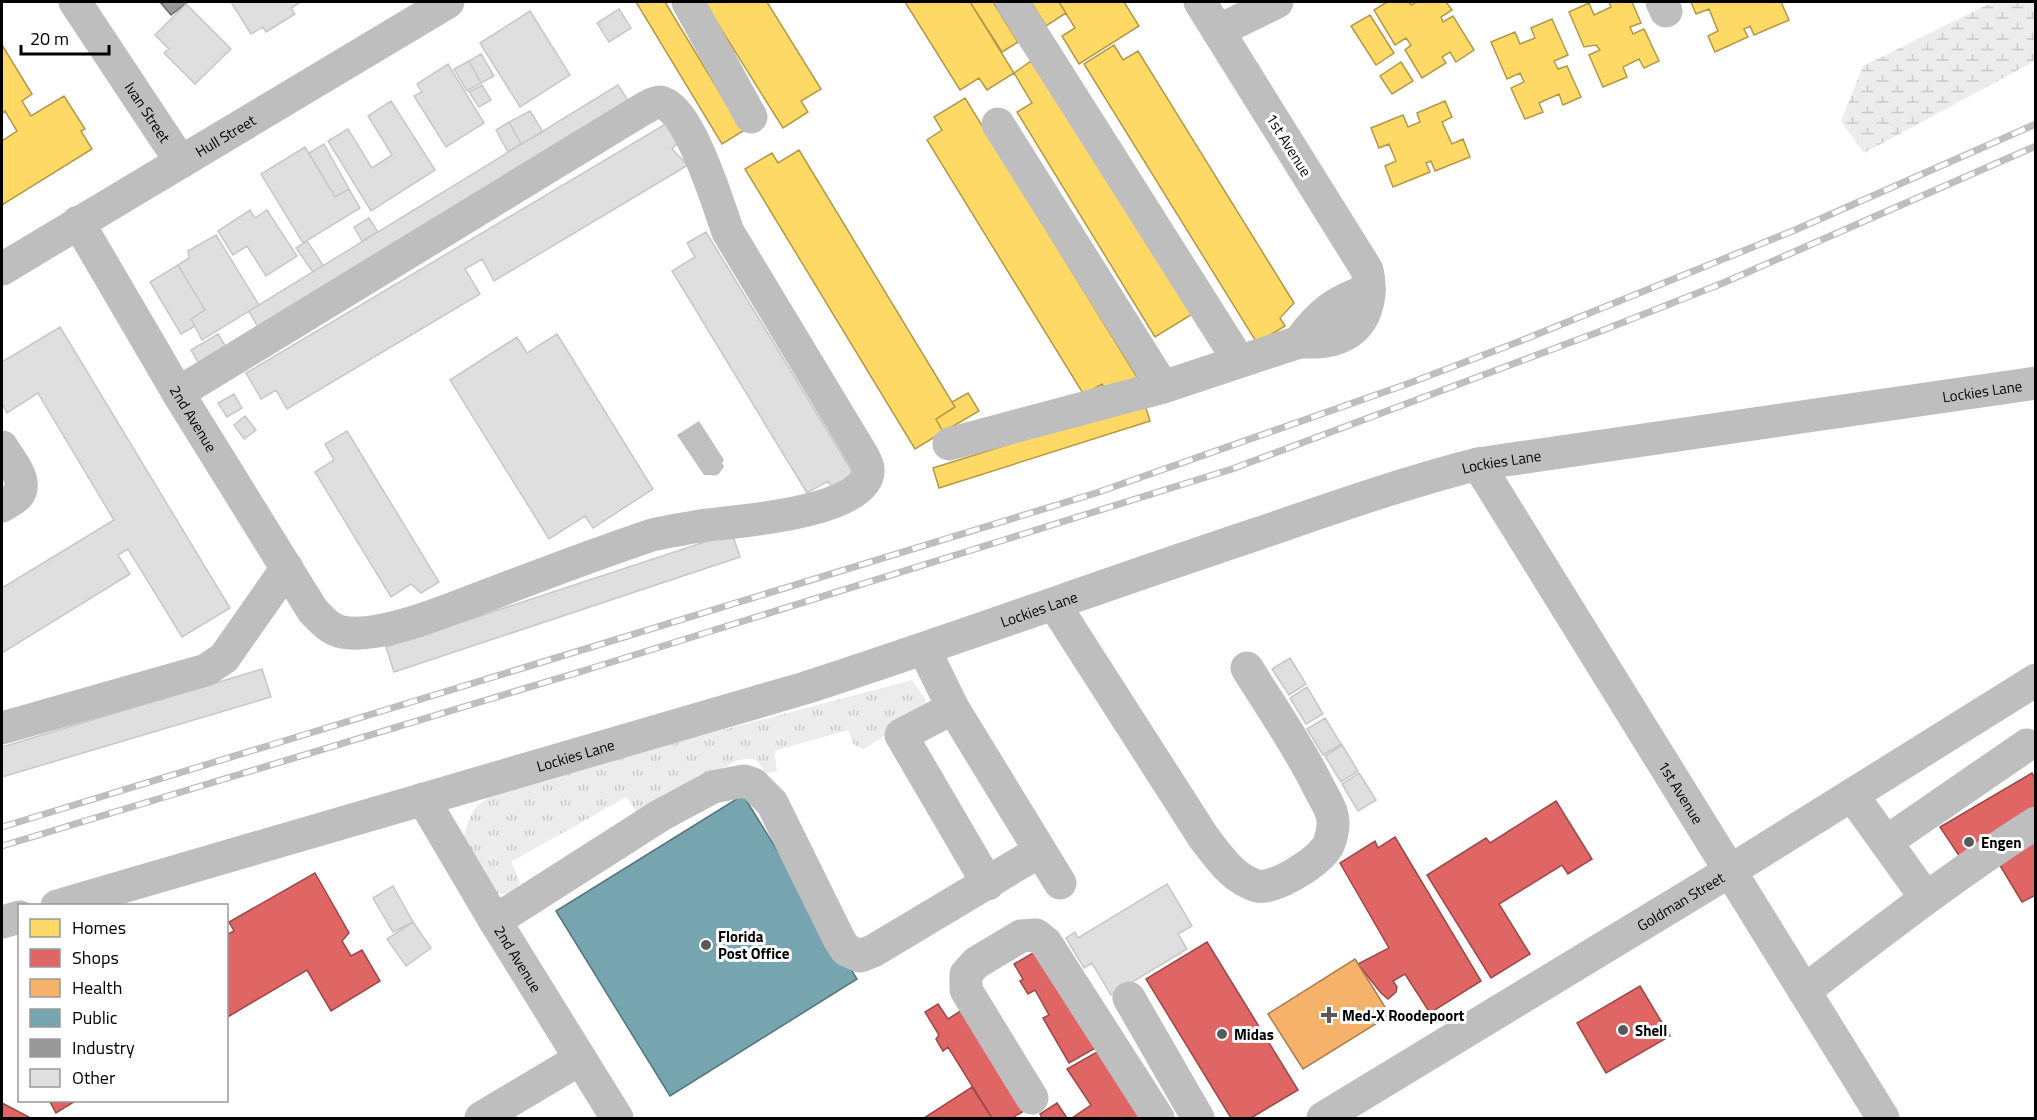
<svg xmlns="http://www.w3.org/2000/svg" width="2037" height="1120" font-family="'Titillium Web',sans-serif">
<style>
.grass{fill:url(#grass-tufts)}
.wetland{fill:url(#wetland-marsh)}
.water{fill:#bfbfbf}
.homes{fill:#ffd966;stroke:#b29847;stroke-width:1.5}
.shops{fill:#e06666;stroke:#9d4747;stroke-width:1.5}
.health{fill:#f6b26b;stroke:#ac7d4b;stroke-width:1.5}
.public{fill:#76a5af;stroke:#53747a;stroke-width:1.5}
.industry{fill:#999;stroke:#6b6b6b;stroke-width:1.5}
.building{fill:#dfdfdf;stroke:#c7c7c7;stroke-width:1.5}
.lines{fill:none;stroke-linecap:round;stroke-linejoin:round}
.minor{stroke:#bebebe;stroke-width:33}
.rail-casing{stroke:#bebebe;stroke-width:7}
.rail{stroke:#fff;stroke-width:4.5;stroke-dasharray:14;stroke-linecap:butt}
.poi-dot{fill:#595959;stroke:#fff;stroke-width:2}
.labels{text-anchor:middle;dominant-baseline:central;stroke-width:6;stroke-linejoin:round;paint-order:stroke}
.street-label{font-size:15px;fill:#000;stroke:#fff}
.poi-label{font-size:15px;font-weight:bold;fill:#000;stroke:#fff;text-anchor:start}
</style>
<defs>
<pattern id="grass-tufts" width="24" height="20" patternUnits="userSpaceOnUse" patternTransform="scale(1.5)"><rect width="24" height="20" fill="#ececec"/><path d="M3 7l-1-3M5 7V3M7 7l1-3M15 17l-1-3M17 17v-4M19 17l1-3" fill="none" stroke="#c9c9c9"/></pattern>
<pattern id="wetland-marsh" width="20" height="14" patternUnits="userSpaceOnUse" patternTransform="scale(1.5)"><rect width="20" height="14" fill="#ececec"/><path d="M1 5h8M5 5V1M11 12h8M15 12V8" fill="none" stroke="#c9c9c9"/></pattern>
</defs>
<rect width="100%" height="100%" fill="#fff"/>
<!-- grass -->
<path class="grass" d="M 912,680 L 925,699 L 927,708 L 864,749 L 854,745 L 848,730 L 774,751 L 777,771 L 765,774 C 757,757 756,758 738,760 L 638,814 L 626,797 L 511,862 L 520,882 L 515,894 L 499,894 L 489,884 L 464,836 C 474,800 480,803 511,786 Z"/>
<!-- wetland -->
<path class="wetland" d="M 1993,2 L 2035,2 L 2035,61 L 1864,153 L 1841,121 L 1863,66 Z"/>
<!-- water -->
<path class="water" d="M 699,421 L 724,460 L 722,463 L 724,466 C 716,480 717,474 704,475 L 677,435 Z"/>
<!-- homes -->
<path class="homes" d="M 636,2 L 665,2 L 743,131 L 722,144 Z
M 704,2 L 767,2 L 821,89 L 801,101 L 808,112 L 783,128 Z
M 905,2 L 970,2 L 1014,73 L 987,90 L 979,78 L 960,90 Z
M 970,2 L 993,2 L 1018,42 L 1002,52 Z
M 1031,2 L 1059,2 L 1066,13 L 1046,26 Z
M 1059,2 L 1124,2 L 1139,26 L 1079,64 L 1062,36 L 1075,28 Z
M 1387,2 L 1409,2 L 1411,5 L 1417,2 L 1446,2 L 1452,10 L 1441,17 L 1443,22 L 1453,16 L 1474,50 L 1456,62 L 1450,52 L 1442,57 L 1446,63 L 1422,78 L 1405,50 L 1411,45 L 1406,38 L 1395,45 L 1374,10 Z
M 1609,2 L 1632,2 L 1641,23 L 1630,27 L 1633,34 L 1644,29 L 1659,61 L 1644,68 L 1639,59 L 1623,67 L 1627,77 L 1603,87 L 1589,55 L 1600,50 L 1596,45 L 1584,47 L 1569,12 L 1589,3 L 1594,15 L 1611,7 Z
M 1691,2 L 1781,2 L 1789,20 L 1754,35 L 1750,26 L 1744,29 L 1748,37 L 1715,52 L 1708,36 L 1718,31 L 1709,9 L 1696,14 Z
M 1370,15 L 1394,53 L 1376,65 L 1351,26 Z
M 1552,19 L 1568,55 L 1554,61 L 1558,69 L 1567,66 L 1581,97 L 1563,105 L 1559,94 L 1539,103 L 1543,112 L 1525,119 L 1511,88 L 1524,82 L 1520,73 L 1507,79 L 1491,42 L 1515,32 L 1520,44 L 1535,38 L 1531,28 Z
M 2,45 L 32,94 L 22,101 L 31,116 L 64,96 L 85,129 L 81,131 L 92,149 L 2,205 L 2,141 L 17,131 L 5,111 L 2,114 Z
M 1114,45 L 1123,60 L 1138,51 L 1294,303 L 1280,318 L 1285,326 L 1257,343 L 1084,64 Z
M 1031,61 L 1194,313 L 1155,337 L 1017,112 L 1032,103 L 1014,73 Z
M 1401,62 L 1413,81 L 1392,94 L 1380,76 Z
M 965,98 L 1137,377 L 1108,394 L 1102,384 L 1084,395 L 927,140 L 942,130 L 934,117 Z
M 1445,101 L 1452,117 L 1442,122 L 1452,144 L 1463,139 L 1470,157 L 1435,171 L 1431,161 L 1426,163 L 1430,172 L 1393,187 L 1385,166 L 1396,161 L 1389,144 L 1379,148 L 1371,128 L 1403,115 L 1408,127 L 1420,122 L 1417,113 Z
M 799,150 L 955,407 L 936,419 L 943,432 L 915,449 L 745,169 L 772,153 L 778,163 Z
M 968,393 L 979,411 L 943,432 L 936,419 L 955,407 L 952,402 Z
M 1144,402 L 1150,421 L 939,488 L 933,468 Z"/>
<!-- shops -->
<path class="shops" d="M 2032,773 L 2036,780 L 2036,895 L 2022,902 L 1995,857 L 1960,857 L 1940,827 Z
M 1556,801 L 1592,859 L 1568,874 L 1562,865 L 1499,904 L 1530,954 L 1491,978 L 1427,875 L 1486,838 L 1490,843 Z
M 1395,837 L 1481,981 L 1430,1013 L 1405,974 L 1393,981 L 1397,987 L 1396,992 L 1388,999 L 1381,993 L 1358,964 L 1389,948 L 1340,863 L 1375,841 L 1378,848 Z
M 315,873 L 349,933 L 342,941 L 351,956 L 362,950 L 380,981 L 331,1011 L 307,970 L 226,1018 L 226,935 L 234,931 L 229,922 Z
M 1207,942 L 1298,1090 L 1251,1118 L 1231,1118 L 1146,979 Z
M 1040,949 L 1106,1042 L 1069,1063 L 1043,1018 L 1049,1015 L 1035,990 L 1028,994 L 1020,981 L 1023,979 L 1014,964 Z
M 1640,986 L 1670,1036 L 1606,1073 L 1577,1023 Z
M 938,1004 L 948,1019 L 962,1010 L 1024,1111 L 1012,1118 L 992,1118 L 948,1047 L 943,1051 L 936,1039 L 939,1035 L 925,1012 Z
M 1106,1047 L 1149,1118 L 1072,1118 L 1091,1105 L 1067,1069 Z
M 972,1087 L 992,1118 L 924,1118 Z
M 49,1100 L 77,1100 L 56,1113 Z
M 2,1103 L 29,1117 L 30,1118 L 2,1118 Z
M 1057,1103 L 1067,1118 L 1042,1118 L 1040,1114 Z"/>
<!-- health -->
<path class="health" d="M 1355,959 L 1390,1015 L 1303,1069 L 1268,1014 Z"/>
<!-- public -->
<path class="public" d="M 743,795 L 857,979 L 670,1096 L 556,911 Z"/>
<!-- industry -->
<path class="industry" d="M 160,2 L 188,2 L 171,15 Z"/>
<!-- building -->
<path class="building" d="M 231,2 L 301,2 L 291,8 L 295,14 L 266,32 L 263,27 L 251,34 Z
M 186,4 L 231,49 L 195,84 L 164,53 L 169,49 L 155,35 Z
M 619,9 L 631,28 L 609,42 L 597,23 Z
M 530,11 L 570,75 L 520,107 L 480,43 Z
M 481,54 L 494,76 L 481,83 L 469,61 Z
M 469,61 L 481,83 L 467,91 L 454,69 Z
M 448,64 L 484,123 L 446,147 L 414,96 L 422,92 L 417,84 Z
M 482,85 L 491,100 L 479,107 L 469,92 Z
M 618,85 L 631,105 L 260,331 L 249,311 Z
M 391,101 L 435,170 L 371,211 L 328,141 L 348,129 L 372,168 L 392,155 L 368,116 Z
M 530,111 L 543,132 L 521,144 L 509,122 Z
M 509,122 L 521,144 L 508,152 L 496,130 Z
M 669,122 L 680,141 L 672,149 L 688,165 L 494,281 L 482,259 L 465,269 L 480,294 L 287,409 L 276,390 L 261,399 L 246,373 Z
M 324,144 L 349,189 L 335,197 L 309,153 Z
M 305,147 L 335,197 L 349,189 L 360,208 L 303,243 L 261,174 Z
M 250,210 L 255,218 L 267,210 L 297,256 L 266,276 L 247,246 L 233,255 L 218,231 Z
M 369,218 L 378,232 L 362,241 L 354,227 Z
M 706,232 L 855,476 L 833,489 L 828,481 L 807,493 L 672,271 L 695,257 L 687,243 Z
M 216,235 L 259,305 L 202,340 L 191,319 L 205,310 L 178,265 L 189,258 L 188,251 Z
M 307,241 L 323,265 L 313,272 L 296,248 Z
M 178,265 L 205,310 L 191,319 L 195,326 L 181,334 L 150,282 Z
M 60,327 L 230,608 L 182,637 L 128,549 L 118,555 L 130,574 L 2,653 L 2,588 L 114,520 L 38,393 L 7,413 L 2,403 L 2,362 Z
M 218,334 L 229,352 L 201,367 L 191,350 Z
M 557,334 L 653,489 L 593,528 L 585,516 L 549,539 L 450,380 L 517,337 L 527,353 Z
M 234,394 L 242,408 L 227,417 L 218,403 Z
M 245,416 L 256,430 L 244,439 L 234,425 Z
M 347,431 L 439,582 L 421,593 L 411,584 L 391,597 L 315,472 L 334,460 L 325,444 Z
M 732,533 L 740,557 L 394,672 L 386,647 Z
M 1290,658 L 1306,684 L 1289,695 L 1272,669 Z
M 262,669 L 271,697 L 2,777 L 2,747 Z
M 1307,687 L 1323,714 L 1306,724 L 1290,698 Z
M 1325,718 L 1341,744 L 1323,755 L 1307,729 Z
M 1342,745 L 1358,771 L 1341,782 L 1325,756 Z
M 1359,773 L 1376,800 L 1358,811 L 1342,784 Z
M 1167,884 L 1192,926 L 1178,934 L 1187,949 L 1111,995 L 1092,963 L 1084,968 L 1066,938 L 1075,932 L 1078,938 Z
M 393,886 L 413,922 L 393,932 L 373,898 Z
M 413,922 L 431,948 L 406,966 L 387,939 Z"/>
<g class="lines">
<!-- minor -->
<g class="minor">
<path id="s1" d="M 75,2 L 181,162"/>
<path d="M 688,2 L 751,117"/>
<path d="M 1012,2 L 1239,361"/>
<path d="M 1662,2 L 1666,11"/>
<path d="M 1218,31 L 1277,2"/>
<path d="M 998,124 L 1163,387"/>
<path id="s2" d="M 78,222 L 178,393 L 313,611 C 322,620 329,629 342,632 C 383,640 457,606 496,592 C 548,572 599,553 652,535 C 670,531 688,528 706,525 C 735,522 871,512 868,469 C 868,465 865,460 863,456 L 728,232 C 719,207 689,106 660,102 C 654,102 649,106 643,109 L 178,393"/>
<path id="s3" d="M 2,269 L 448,2"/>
<path d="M 1299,342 C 1319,314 1335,301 1369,290"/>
<path d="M 949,444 L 1163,387 L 1299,342 C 1313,342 1327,343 1340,337 C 1367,326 1373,295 1367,270 L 1200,2"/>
<path d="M 2,447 C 9,459 29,481 18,495 C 14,500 6,503 2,506"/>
<path id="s4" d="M 1478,464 L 1883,1118"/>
<path d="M 1054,604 L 1204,838 C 1219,857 1233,879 1257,886 C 1274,890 1314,864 1325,850 C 1331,843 1335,825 1332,815 C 1330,806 1323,796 1318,786 C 1298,745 1271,707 1247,668"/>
<path d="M 924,649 L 953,708 L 901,735 L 988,884"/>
<path d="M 953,708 L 1060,883"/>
<path d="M 2,728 L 206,670 L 224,658 L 287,568"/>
<path d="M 1852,795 L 1926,898"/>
<path id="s5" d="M 423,799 L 495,921 L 617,1118"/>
<path d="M 1886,842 L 2027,745"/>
<path id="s6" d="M 57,906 L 805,688 C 957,639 1106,584 1257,534 C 1330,509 1403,483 1478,464 L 2036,383"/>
<path d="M 495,921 L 661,815 L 713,787 L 744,781 L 753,784 L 772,803 L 839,939 L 846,950 L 860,956 L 873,951 L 1040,851"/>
<path d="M 2,922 L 20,917"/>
<path d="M 1804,991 C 1880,933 1955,874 2036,823"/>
<path d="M 1129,998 L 1198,1118"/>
<path d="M 1032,1098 L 966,990 L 966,974 L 976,963 L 1021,936 L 1036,935 L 1046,943 L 1158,1118"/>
<path d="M 481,1118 L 580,1059"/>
<path id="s7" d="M 1323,1118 L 1730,871 L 2036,680"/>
</g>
<!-- rail casing -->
<g class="rail-casing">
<path id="rail" d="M 2,827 L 1096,493 L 1407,384 L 1518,342 L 1795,230 L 2036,124
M 2,846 L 586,670 L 1232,469 L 1601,331 L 1723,283 L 2036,146"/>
</g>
<!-- rail -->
<use href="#rail" class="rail"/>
</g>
<!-- markers -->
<g class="poi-dot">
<circle cx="1969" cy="842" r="6"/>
<circle cx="706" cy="945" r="6"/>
<path d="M1326 1006h6v6h6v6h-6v6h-6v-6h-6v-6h6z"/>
<circle cx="1623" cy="1030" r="6"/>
<circle cx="1222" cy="1034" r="6"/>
</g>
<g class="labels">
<!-- street labels -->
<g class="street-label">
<text stroke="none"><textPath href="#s1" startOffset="132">Ivan Street</textPath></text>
<text stroke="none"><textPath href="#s3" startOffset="260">Hull Street</textPath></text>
<text transform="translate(1289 145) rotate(58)">1st Avenue</text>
<text stroke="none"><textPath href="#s6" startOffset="1998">Lockies Lane</textPath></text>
<text stroke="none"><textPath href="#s2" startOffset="228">2nd Avenue</textPath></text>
<text stroke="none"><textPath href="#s6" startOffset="1512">Lockies Lane</textPath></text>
<text stroke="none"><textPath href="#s6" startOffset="1026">Lockies Lane</textPath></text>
<text stroke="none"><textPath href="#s6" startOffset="540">Lockies Lane</textPath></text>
<text stroke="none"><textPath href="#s4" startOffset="386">1st Avenue</textPath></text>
<text stroke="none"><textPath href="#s7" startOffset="418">Goldman Street</textPath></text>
<text stroke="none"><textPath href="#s5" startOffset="186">2nd Avenue</textPath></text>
</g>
<!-- poi labels -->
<g class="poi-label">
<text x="1981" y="842">Engen</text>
<text x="718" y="936">Florida<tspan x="718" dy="17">Post Office</tspan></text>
<text x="1342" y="1015">Med-X Roodepoort</text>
<text x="1635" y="1030">Shell</text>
<text x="1234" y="1034">Midas</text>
</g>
</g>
<!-- border -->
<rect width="2037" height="1120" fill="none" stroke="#000000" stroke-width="6"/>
<!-- legend -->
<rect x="18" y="904" width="210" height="198" fill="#ffffff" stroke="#999999" stroke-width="1.5"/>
<rect x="30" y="919" width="30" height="18" fill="#ffd966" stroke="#999999" stroke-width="1.5"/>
<text x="72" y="934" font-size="18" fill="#000000">Homes</text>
<rect x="30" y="949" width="30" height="18" fill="#e06666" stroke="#999999" stroke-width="1.5"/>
<text x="72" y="964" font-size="18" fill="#000000">Shops</text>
<rect x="30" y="979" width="30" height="18" fill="#f6b26b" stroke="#999999" stroke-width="1.5"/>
<text x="72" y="994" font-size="18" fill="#000000">Health</text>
<rect x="30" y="1009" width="30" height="18" fill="#76a5af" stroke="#999999" stroke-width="1.5"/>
<text x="72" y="1024" font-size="18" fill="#000000">Public</text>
<rect x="30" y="1039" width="30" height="18" fill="#999999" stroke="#999999" stroke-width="1.5"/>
<text x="72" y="1054" font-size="18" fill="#000000">Industry</text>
<rect x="30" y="1069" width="30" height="18" fill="#dfdfdf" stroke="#999999" stroke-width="1.5"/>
<text x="72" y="1084" font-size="18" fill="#000000">Other</text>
<!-- scale -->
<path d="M21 45v9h88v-9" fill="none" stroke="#000000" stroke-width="3"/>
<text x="30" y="45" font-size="18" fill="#000000" stroke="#ffffff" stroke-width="4.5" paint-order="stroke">20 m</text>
</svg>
